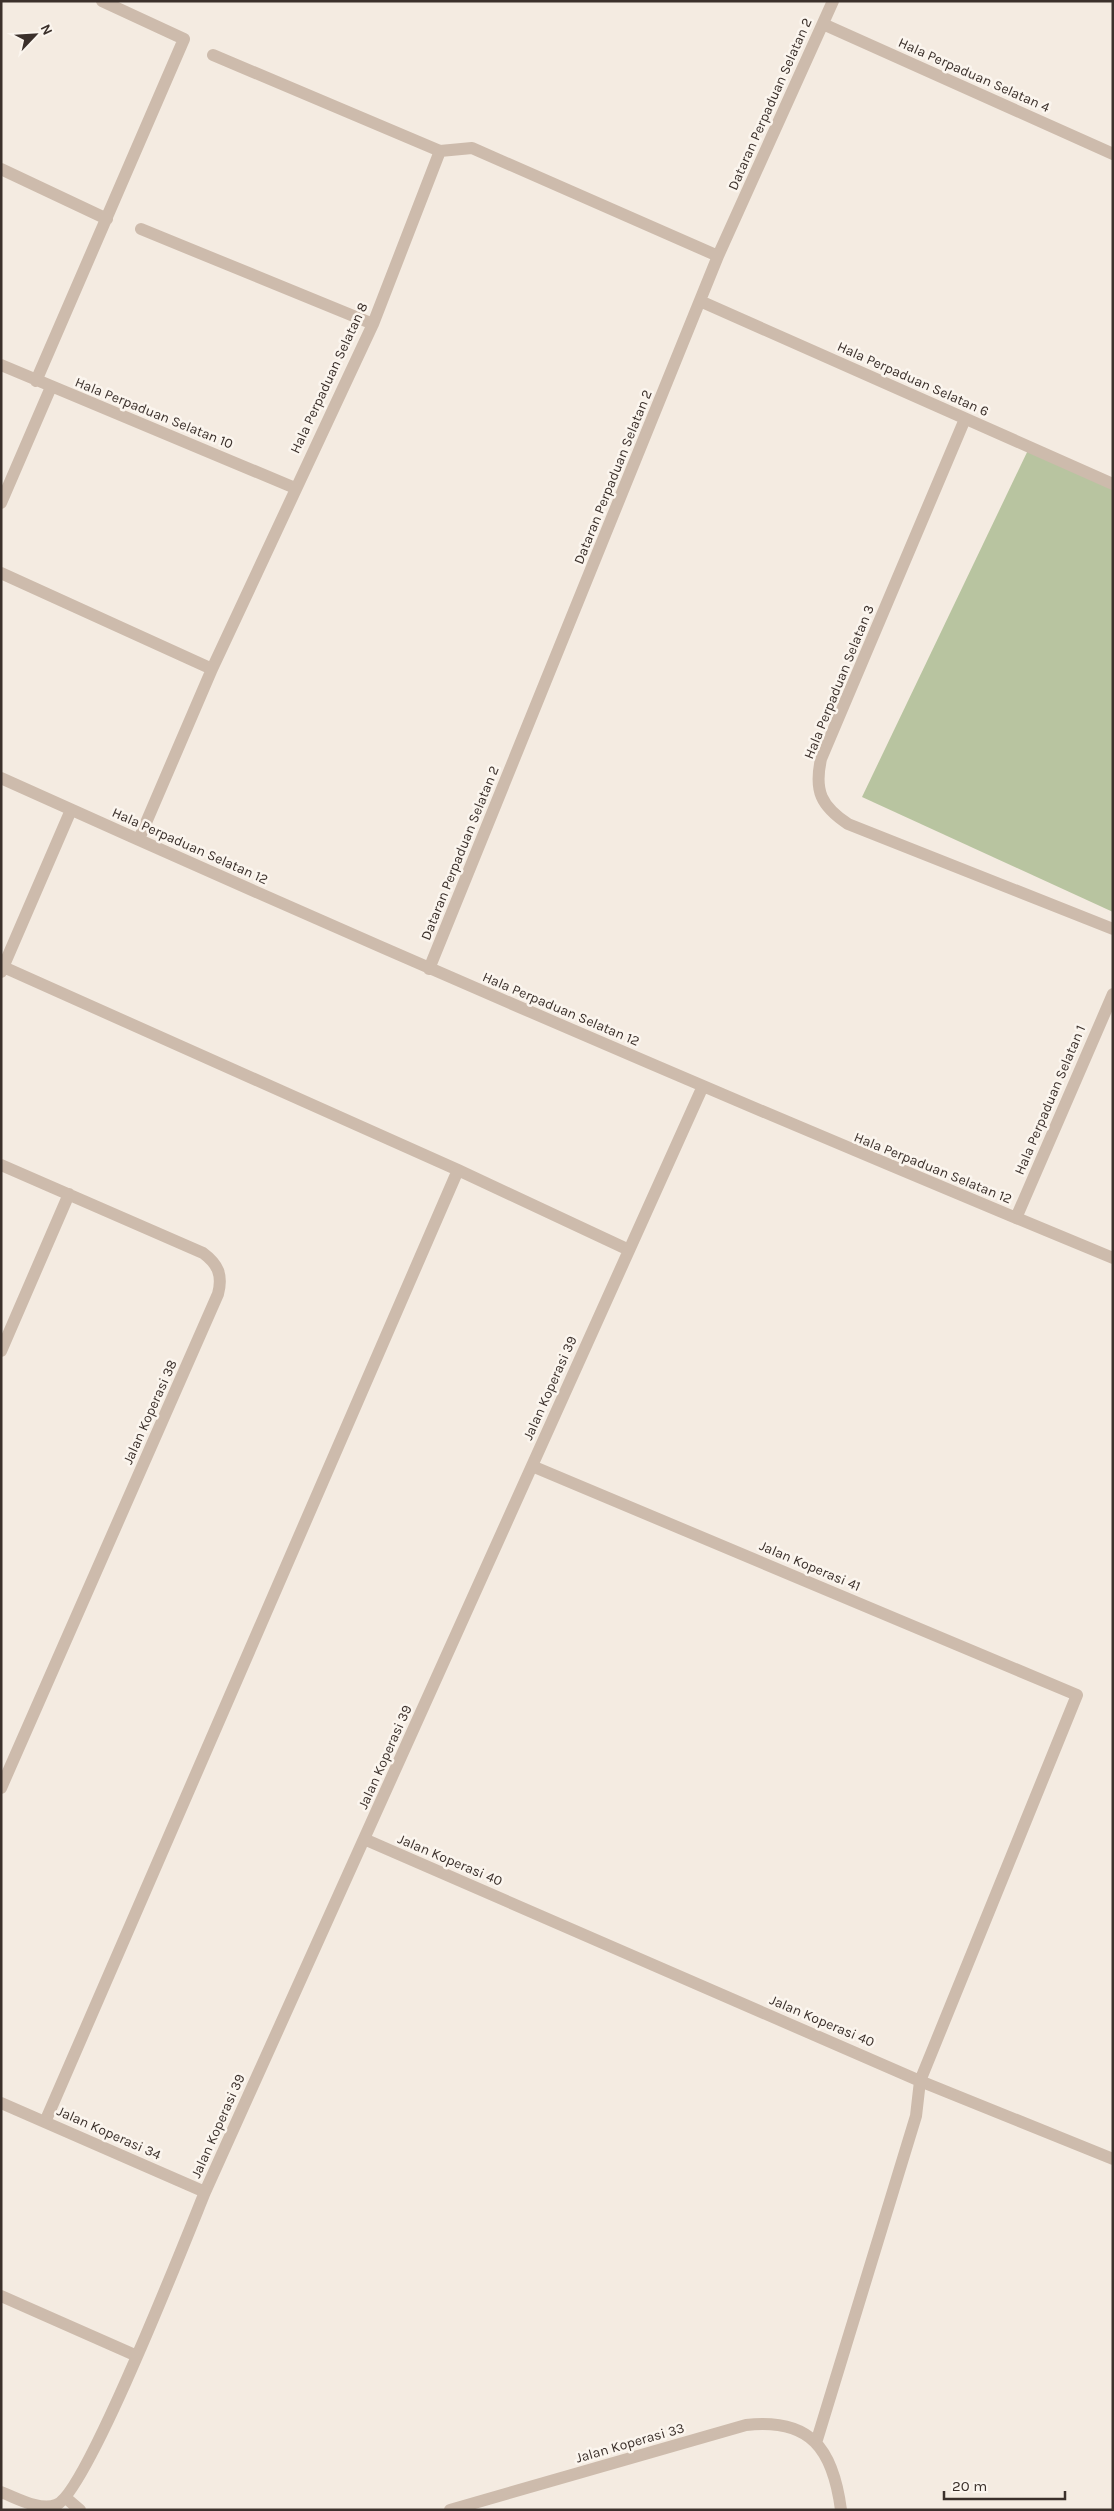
<svg xmlns="http://www.w3.org/2000/svg" width="1114" height="2511" font-family="Karla,sans-serif">
<style>
.green{fill:#b8c4a0}
.lines{fill:none;stroke-linecap:round;stroke-linejoin:round}
.minor{stroke:#cdbbac;stroke-width:12}
.labels{text-anchor:middle;dominant-baseline:central;stroke-width:5;stroke-linejoin:round;paint-order:stroke}
.street-label{font-size:14px;fill:#3b302b;stroke:#fbf5ee}
</style>
<rect width="100%" height="100%" fill="#f4ebe1"/>
<!-- green -->
<path class="green" d="M 1030,446 L 1113,486 L 1113,912 L 862,797 Z"/>
<g class="lines">
<!-- minor -->
<path class="minor" d="M 823,24 L 1113,154
M 440,151 L 472,148 L 718,256
M 1,169 L 107,219
M 141,229 L 373,324
M 700,301 L 1113,484
M 1,365 L 295,488
M 36,381 L 184,39 L 102,1
M 965,419 L 821,759 C 814,791 821,806 848,824 L 1113,929
M 1,503 L 51,387
M 1,573 L 212,669
M 1,778 C 369,944 740,1104 1113,1258
M 139,839 L 212,669 L 373,324 L 440,151 L 213,55
M 1,966 L 458,1170 L 629,1250
M 429,969 L 718,256 L 833,1
M 1,972 L 71,810
M 1,1165 L 203,1253 C 218,1264 223,1275 218,1294 L 1,1788
M 1016,1218 L 1113,994
M 1,1351 L 69,1194
M 532,1466 L 1077,1695 L 920,2081 L 1113,2159
M 364,1839 L 920,2081 L 916,2116 L 816,2443
M 1,2103 L 205,2192
M 45,2122 L 458,1170
M 1,2296 L 137,2356
M 1,2492 C 17,2498 39,2511 56,2505 C 86,2494 187,2236 205,2192 L 703,1086
M 66,2498 L 80,2510
M 450,2510 L 746,2425 C 811,2418 833,2449 841,2510"/>
</g>
<g class="labels">
<!-- street labels -->
<g class="street-label">
<text transform="translate(974 75) rotate(24)">Hala Perpaduan Selatan 4</text>
<text transform="translate(770 104) rotate(-66)">Dataran Perpaduan Selatan 2</text>
<text transform="translate(329 378) rotate(-65)">Hala Perpaduan Selatan 8</text>
<text transform="translate(913 379) rotate(24)">Hala Perpaduan Selatan 6</text>
<text transform="translate(154 413) rotate(22)">Hala Perpaduan Selatan 10</text>
<text transform="translate(613 477) rotate(-68)">Dataran Perpaduan Selatan 2</text>
<text transform="translate(839 682) rotate(-68)">Hala Perpaduan Selatan 3</text>
<text transform="translate(190 846) rotate(24)">Hala Perpaduan Selatan 12</text>
<text transform="translate(460 853) rotate(-68)">Dataran Perpaduan Selatan 2</text>
<text transform="translate(561 1009) rotate(23)">Hala Perpaduan Selatan 12</text>
<text transform="translate(1050 1100) rotate(-67)">Hala Perpaduan Selatan 1</text>
<text transform="translate(933 1168) rotate(22)">Hala Perpaduan Selatan 12</text>
<text transform="translate(550 1388) rotate(-66)">Jalan Koperasi 39</text>
<text transform="translate(150 1412) rotate(-66)">Jalan Koperasi 38</text>
<text transform="translate(810 1566) rotate(23)">Jalan Koperasi 41</text>
<text transform="translate(385 1757) rotate(-66)">Jalan Koperasi 39</text>
<text transform="translate(450 1860) rotate(23)">Jalan Koperasi 40</text>
<text transform="translate(822 2021) rotate(23)">Jalan Koperasi 40</text>
<text transform="translate(218 2126) rotate(-66)">Jalan Koperasi 39</text>
<text transform="translate(109 2133) rotate(24)">Jalan Koperasi 34</text>
<text transform="translate(630 2443) rotate(-16)">Jalan Koperasi 33</text>
</g>
</g>
<!-- border -->
<rect width="1114" height="2511" fill="none" stroke="#3b302b" stroke-width="5"/>
<!-- north arrow -->
<g transform="translate(35 35) rotate(65)" stroke="#fbf5ee" stroke-width="4" paint-order="stroke">
<path d="M0-4L9 19L0 12L-9 19Z" fill="#3b302b"/>
<text y="-8" font-size="14" font-weight="bold" text-anchor="middle" fill="#3b302b">N</text>
</g>
<!-- scale -->
<path d="M944 2491v8h121v-8" fill="none" stroke="#3b302b" stroke-width="2.5"/>
<text x="952" y="2491" font-size="15" fill="#3b302b" stroke="#fbf5ee" stroke-width="4" paint-order="stroke">20 m</text>
</svg>
